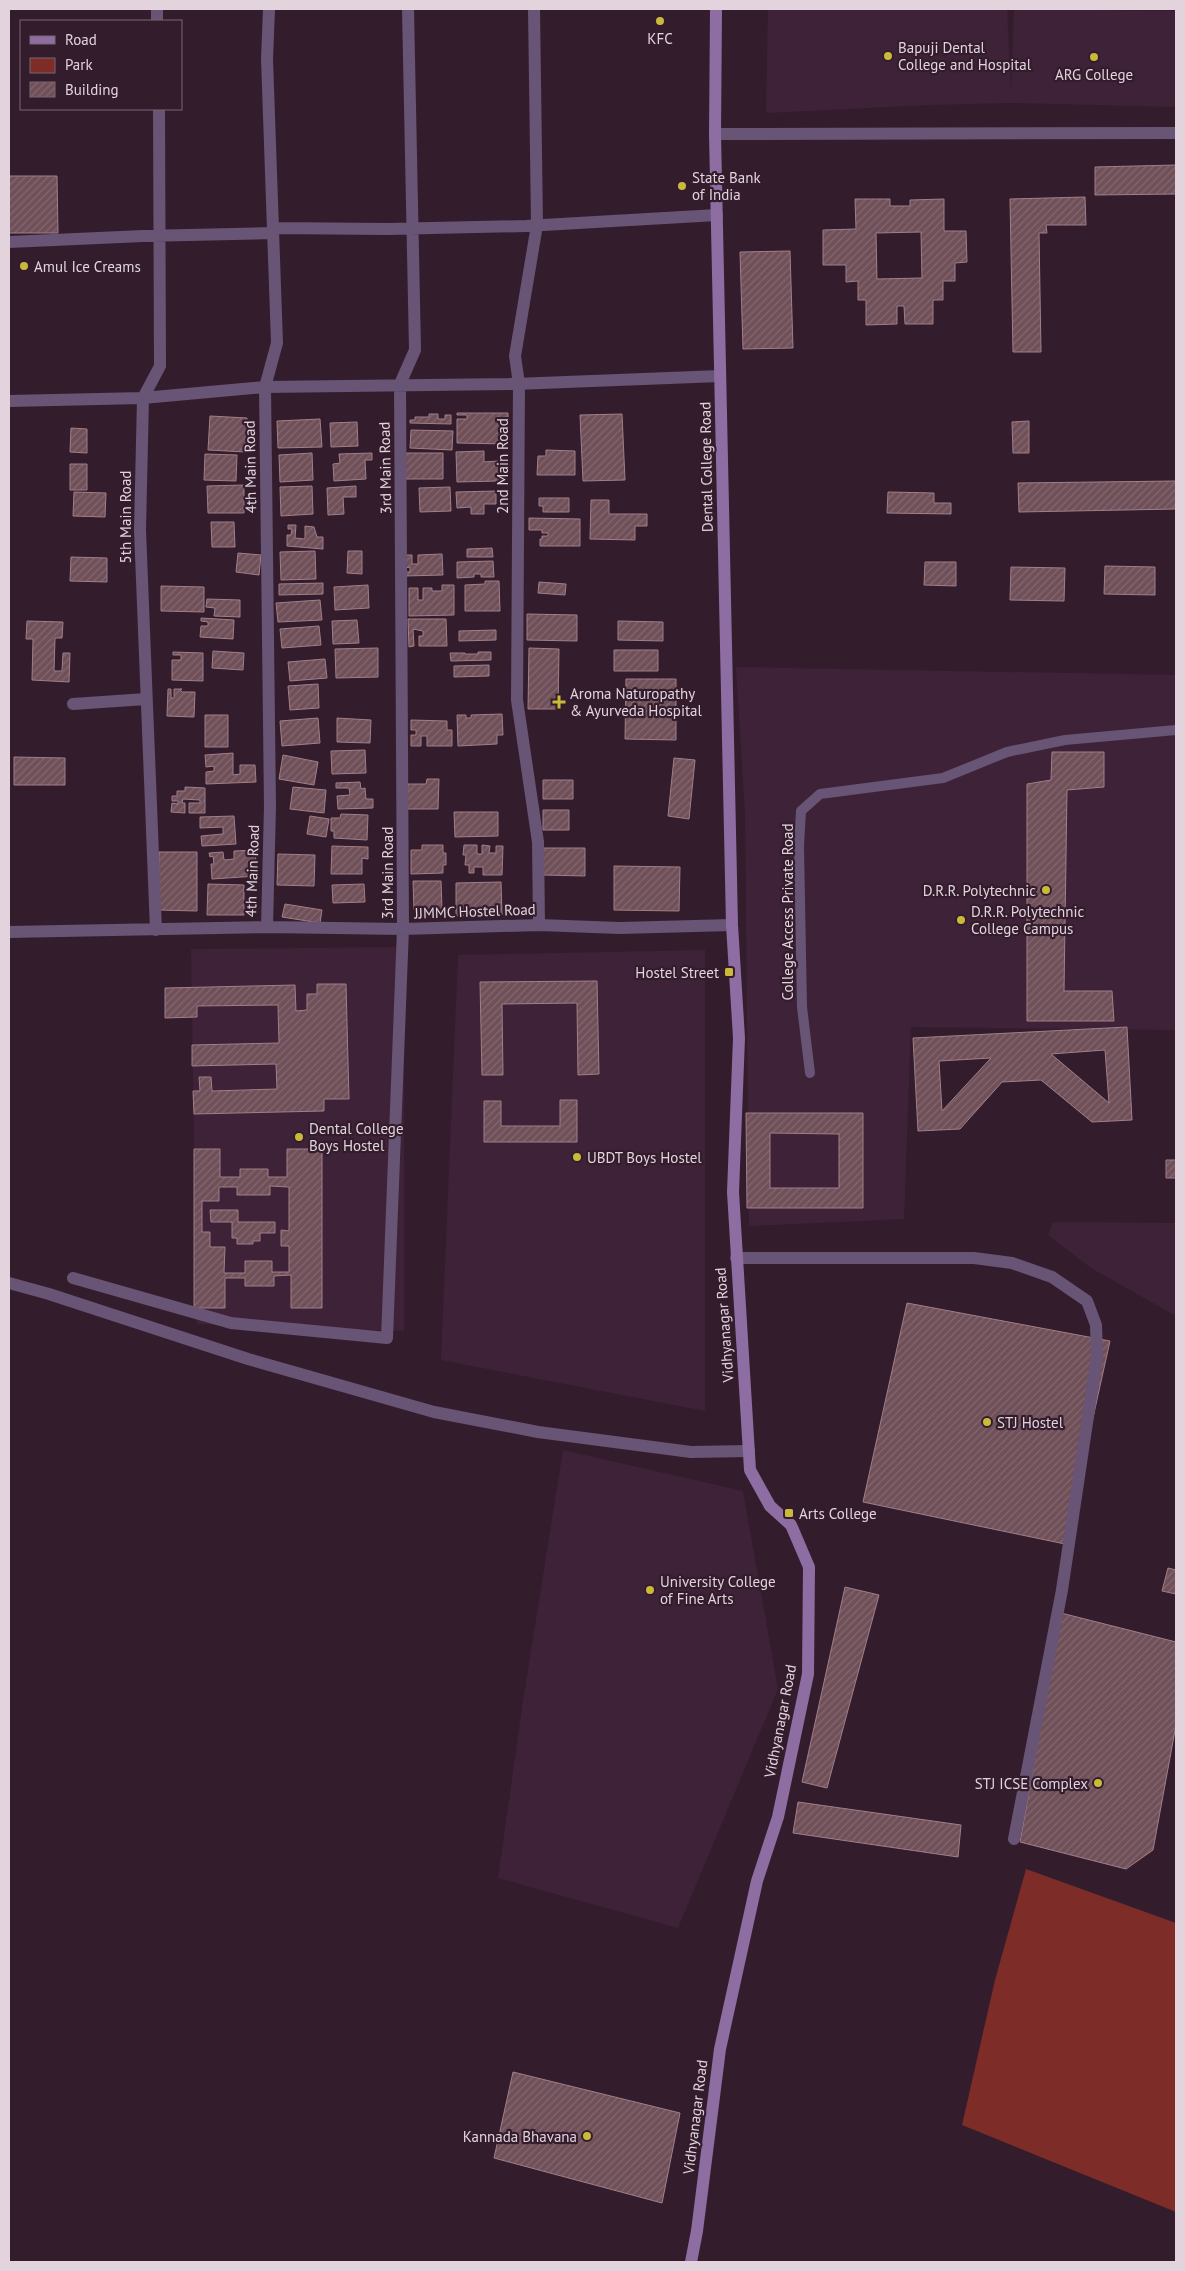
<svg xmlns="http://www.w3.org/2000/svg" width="1185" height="2271" font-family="'PT Sans',sans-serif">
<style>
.built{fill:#3e2237}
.park{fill:#7d2c28}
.building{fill:url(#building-hatch);stroke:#a17f88;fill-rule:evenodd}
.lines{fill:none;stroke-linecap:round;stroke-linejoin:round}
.lane{stroke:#685475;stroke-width:10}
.street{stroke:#685475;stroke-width:12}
.secondary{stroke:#8e6da2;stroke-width:12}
.poi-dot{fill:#cbb939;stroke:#331d2d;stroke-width:2}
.labels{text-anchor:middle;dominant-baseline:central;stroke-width:4.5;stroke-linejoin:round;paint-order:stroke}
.poi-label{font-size:15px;fill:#e2d3dd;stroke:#331d2d;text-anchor:start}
.street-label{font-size:15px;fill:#e2d3dd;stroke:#331d2d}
</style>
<defs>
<pattern id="building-hatch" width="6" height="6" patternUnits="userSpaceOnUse" patternTransform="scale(1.25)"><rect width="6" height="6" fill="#6f4f58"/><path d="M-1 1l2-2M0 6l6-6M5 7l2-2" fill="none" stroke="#836770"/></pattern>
</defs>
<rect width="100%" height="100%" fill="#331d2d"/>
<!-- built -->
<path class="built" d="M 768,9 L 1007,9 L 1011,93 L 1014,9 L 1176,11 L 1176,107 L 1012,103 L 929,105 L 766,113 Z
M 736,667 L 1176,675 L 1176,1030 L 911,1027 L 904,1219 L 749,1226 L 745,813 Z
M 404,947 L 404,1331 L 197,1324 L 191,949 Z
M 705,950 L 705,1411 L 441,1360 L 458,955 Z
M 1053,1222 L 1176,1223 L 1176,1316 L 1091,1268 L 1048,1235 Z
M 563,1450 L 743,1491 L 778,1689 L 678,1928 L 498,1878 L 523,1701 Z"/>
<!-- park -->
<path class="park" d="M 1026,1869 L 1176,1923 L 1176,2212 L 962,2125 L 995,1980 Z"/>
<!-- building -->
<path class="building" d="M 1176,165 L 1176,194 L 1095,195 L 1095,167 Z
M 9,176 L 57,176 L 58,233 L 9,233 Z
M 1085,197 L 1086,225 L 1046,225 L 1047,233 L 1039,233 L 1041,352 L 1013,352 L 1010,199 Z
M 855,199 L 890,199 L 890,206 L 910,206 L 910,200 L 944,199 L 944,231 L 966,231 L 967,262 L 955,263 L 955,281 L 943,281 L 943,300 L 933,300 L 933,324 L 905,324 L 904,306 L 897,306 L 897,324 L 866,325 L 866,300 L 858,300 L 858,281 L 846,282 L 846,265 L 823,265 L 823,230 L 856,229 Z
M 921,232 L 922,278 L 877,279 L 876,233 Z
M 790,251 L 793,348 L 743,349 L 740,252 Z
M 457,413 L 508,413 L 508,444 L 457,443 L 457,419 L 467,419 L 467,415 L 457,415 Z
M 429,414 L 438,414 L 438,419 L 445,419 L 445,415 L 451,415 L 451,424 L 410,423 L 410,420 L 415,420 L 415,417 L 429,417 Z
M 622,414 L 625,480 L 583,481 L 580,415 Z
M 210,416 L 247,418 L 246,452 L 208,450 Z
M 320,419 L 322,447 L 278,448 L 277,421 Z
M 1029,421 L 1029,453 L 1013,453 L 1012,422 Z
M 357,422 L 358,446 L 331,447 L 330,423 Z
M 71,428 L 87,429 L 87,453 L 70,452 Z
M 411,430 L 453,431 L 452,450 L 410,448 Z
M 546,450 L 575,451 L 575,475 L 537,475 L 538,456 L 546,456 Z
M 484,451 L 484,462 L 498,461 L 499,481 L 457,482 L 456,452 Z
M 312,453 L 313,480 L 280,482 L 279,455 Z
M 372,453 L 372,460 L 365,460 L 366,479 L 334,481 L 333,464 L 340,463 L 339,454 Z
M 404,453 L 443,453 L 443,479 L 405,479 Z
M 205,454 L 237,455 L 236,481 L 204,480 Z
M 70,464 L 87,464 L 87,490 L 70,490 Z
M 1176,481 L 1176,509 L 1019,512 L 1018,483 Z
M 244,485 L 244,513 L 208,513 L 207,486 Z
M 312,486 L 313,514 L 281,516 L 280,487 Z
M 356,486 L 356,497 L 343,497 L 344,514 L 328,515 L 327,488 Z
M 450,487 L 451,511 L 420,512 L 419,488 Z
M 496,491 L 496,504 L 484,504 L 484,514 L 471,514 L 471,507 L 457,508 L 456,492 Z
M 74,492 L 106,493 L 105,517 L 73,516 Z
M 888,492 L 934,493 L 934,503 L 951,503 L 951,514 L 887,513 Z
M 539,498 L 569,498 L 569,512 L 543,512 L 543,506 L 539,506 Z
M 591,500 L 609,500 L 609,514 L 647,514 L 647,526 L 635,526 L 635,540 L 590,539 Z
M 529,518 L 580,519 L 580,546 L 540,546 L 540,539 L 542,539 L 542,536 L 548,536 L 548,533 L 542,533 L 542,530 L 529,530 Z
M 211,522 L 234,522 L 235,547 L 212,547 Z
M 288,525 L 296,525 L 295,538 L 305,539 L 305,526 L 314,527 L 317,537 L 323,537 L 323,549 L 287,546 L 287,535 L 291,535 L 292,529 L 288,529 Z
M 492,548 L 493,557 L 467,557 L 467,549 Z
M 315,551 L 316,579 L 281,580 L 280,552 Z
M 348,551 L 362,551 L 362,574 L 347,573 Z
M 238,553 L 261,555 L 259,575 L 236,572 Z
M 442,554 L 443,575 L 405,576 L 405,572 L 410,572 L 410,567 L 405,568 L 405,555 L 412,555 L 412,564 L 418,564 L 418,555 Z
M 71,557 L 107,558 L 107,582 L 70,581 Z
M 493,561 L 494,577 L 481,577 L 481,574 L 474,574 L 474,577 L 457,578 L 457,562 Z
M 925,562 L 956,562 L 956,586 L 924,585 Z
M 1105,566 L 1155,567 L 1155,595 L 1104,594 Z
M 1011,567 L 1065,568 L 1064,601 L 1010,600 Z
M 485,581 L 499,581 L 500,611 L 465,611 L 465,585 L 485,584 Z
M 539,582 L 566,584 L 565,595 L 538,593 Z
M 323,583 L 323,594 L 279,595 L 279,584 Z
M 368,585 L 369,608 L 335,610 L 334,587 Z
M 442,585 L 454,585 L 454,615 L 409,616 L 409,588 L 418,588 L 418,600 L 423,600 L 423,588 L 432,588 L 432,591 L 442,591 Z
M 161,586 L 204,587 L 204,612 L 161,611 Z
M 207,599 L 240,600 L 240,617 L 214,616 L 215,608 L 206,607 Z
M 320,600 L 322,620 L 278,622 L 276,603 Z
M 527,614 L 577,615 L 577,641 L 527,640 Z
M 201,618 L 234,620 L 233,639 L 200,637 L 201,626 L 208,626 L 208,622 L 201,621 Z
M 408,619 L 446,619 L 447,646 L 419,646 L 419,636 L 423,636 L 423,631 L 413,629 L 414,646 L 409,647 Z
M 357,620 L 359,643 L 333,644 L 332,621 Z
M 27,621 L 63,622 L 62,638 L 55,638 L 54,671 L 62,671 L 63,653 L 70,653 L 69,682 L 32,680 L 33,639 L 26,639 Z
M 618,621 L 663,622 L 663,641 L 618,640 Z
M 319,626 L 321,645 L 282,648 L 280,629 Z
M 496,630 L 496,640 L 459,641 L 459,631 Z
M 378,648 L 378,677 L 336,678 L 335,649 Z
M 529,648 L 559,649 L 558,709 L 528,709 Z
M 614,650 L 658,650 L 658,671 L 614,671 Z
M 213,651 L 244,653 L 243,670 L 212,668 Z
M 173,652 L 203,653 L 203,681 L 172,680 L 172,660 L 181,660 L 181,655 L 173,655 Z
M 478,652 L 491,652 L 491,660 L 451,661 L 450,653 L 465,653 L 465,654 L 478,654 Z
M 325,659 L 327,678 L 290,681 L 288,662 Z
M 489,665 L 489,676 L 454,677 L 454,666 Z
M 626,679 L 676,679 L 676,740 L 625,739 Z
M 318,684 L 319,708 L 290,710 L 288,686 Z
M 168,689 L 171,689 L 171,698 L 174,698 L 174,689 L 182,689 L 180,690 L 182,692 L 195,692 L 194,717 L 167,716 Z
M 502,714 L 503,735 L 497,735 L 497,744 L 458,746 L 457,715 L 466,715 L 466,718 L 471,718 L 471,715 Z
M 205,715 L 228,715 L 228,747 L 205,747 Z
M 318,718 L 320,743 L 282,746 L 280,721 Z
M 337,718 L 371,720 L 370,743 L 337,742 Z
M 411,720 L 447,721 L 447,730 L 452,730 L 452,746 L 427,746 L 427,736 L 421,736 L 421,746 L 411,746 L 411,735 L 416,735 L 416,730 L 411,730 Z
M 365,750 L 366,773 L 332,774 L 331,751 Z
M 1052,752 L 1104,752 L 1104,787 L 1067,790 L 1064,991 L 1112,991 L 1114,1021 L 1027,1021 L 1027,784 L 1051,780 Z
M 233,753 L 233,775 L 240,774 L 240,765 L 255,765 L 256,782 L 206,784 L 206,772 L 214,771 L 214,766 L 206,767 L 205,755 Z
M 283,755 L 318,762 L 314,785 L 279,779 Z
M 14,757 L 65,758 L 65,785 L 14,785 Z
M 674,758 L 695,760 L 689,819 L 668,816 Z
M 427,779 L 439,779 L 438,809 L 407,809 L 408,784 L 426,784 Z
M 543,780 L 573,780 L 573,799 L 543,799 Z
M 360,782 L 361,789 L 365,788 L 366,799 L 373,799 L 373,808 L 338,809 L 337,796 L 350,795 L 349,788 L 336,788 L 336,783 Z
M 185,787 L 205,788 L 205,813 L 189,813 L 189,803 L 200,803 L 200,800 L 183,799 L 182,803 L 185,803 L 185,813 L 171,812 L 172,803 L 178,804 L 178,801 L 172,801 L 172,796 L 177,796 L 177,791 L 185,791 Z
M 293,787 L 326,790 L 324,813 L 290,809 Z
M 543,810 L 569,810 L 569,830 L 543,830 Z
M 454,812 L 498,812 L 498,836 L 455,837 Z
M 341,814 L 368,815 L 367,840 L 334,838 L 334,831 L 331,831 L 331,818 L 340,818 Z
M 234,816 L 236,844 L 202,846 L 201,836 L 223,834 L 223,827 L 200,828 L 200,817 Z
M 310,816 L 329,819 L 326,837 L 307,834 Z
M 422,845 L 443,845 L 443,853 L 446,853 L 446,865 L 443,865 L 443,873 L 411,874 L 411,850 L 422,850 Z
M 464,845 L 477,845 L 477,854 L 482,854 L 482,845 L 490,846 L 489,853 L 496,853 L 496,846 L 503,846 L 502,875 L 483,875 L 483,867 L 474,867 L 474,873 L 469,873 L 469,865 L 465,865 L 466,855 L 463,855 Z
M 332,846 L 368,847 L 368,859 L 362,858 L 362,874 L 331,874 Z
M 543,848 L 585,848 L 585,876 L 543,875 Z
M 255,850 L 257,876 L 212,879 L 211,864 L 214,864 L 213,856 L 210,857 L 209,853 L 223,852 L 224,860 L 234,859 L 234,851 Z
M 159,852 L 197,852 L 197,911 L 158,910 Z
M 278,854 L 315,855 L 314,886 L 277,885 Z
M 614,866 L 680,867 L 679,911 L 614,910 Z
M 413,881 L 441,881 L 442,910 L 414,910 Z
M 501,882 L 502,915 L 456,916 L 456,883 Z
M 208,884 L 244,885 L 244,915 L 207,915 Z
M 364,884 L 365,902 L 333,903 L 332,885 Z
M 285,904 L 322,910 L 320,923 L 282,917 Z
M 597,981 L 599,1074 L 578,1075 L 577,1003 L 502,1004 L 503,1075 L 482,1075 L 480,982 Z
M 317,984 L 346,984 L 349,1099 L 324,1099 L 324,1111 L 194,1114 L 193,1091 L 200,1091 L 199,1077 L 211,1077 L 212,1091 L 277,1089 L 276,1064 L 192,1066 L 192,1045 L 279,1043 L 278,1005 L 197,1006 L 197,1017 L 165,1018 L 165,988 L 295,985 L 296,1011 L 307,1010 L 307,994 L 317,994 Z
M 1127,1027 L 1132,1120 L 1092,1122 L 1041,1080 L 1002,1082 L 960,1129 L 918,1131 L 913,1038 ZM 1105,1050 L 1109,1103 L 1051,1054 ZM 991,1058 L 942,1111 L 939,1061 Z
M 560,1100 L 577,1100 L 577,1142 L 484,1142 L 484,1101 L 501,1101 L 501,1126 L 560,1126 Z
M 746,1113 L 863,1113 L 863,1208 L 747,1208 Z
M 770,1133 L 839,1134 L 839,1188 L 770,1188 Z
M 194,1149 L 220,1149 L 220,1177 L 240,1177 L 240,1169 L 268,1169 L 268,1177 L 287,1177 L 287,1149 L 322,1149 L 322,1308 L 291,1308 L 291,1275 L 274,1276 L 274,1286 L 245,1286 L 245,1278 L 225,1278 L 225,1308 L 194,1308 Z
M 1166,1160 L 1176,1160 L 1176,1178 L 1166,1178 Z
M 270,1186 L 289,1187 L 289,1231 L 281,1230 L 281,1246 L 289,1246 L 289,1272 L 272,1272 L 272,1261 L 245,1261 L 245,1273 L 224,1273 L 225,1247 L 210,1247 L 210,1232 L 202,1232 L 202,1201 L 219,1201 L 219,1187 L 237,1187 L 237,1195 L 270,1195 Z
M 210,1210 L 238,1210 L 238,1222 L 275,1222 L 275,1233 L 260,1233 L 260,1241 L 253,1241 L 253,1244 L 237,1244 L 237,1238 L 232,1238 L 232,1222 L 211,1222 Z
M 907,1303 L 1110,1341 L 1065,1544 L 863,1502 Z
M 1168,1568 L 1176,1570 L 1176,1594 L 1162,1591 Z
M 845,1587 L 879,1595 L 827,1788 L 802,1782 Z
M 1061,1613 L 1176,1642 L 1176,1725 L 1153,1850 L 1126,1869 L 1020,1842 Z
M 798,1802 L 961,1825 L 958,1857 L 793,1833 Z
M 513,2072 L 680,2113 L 662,2203 L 494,2158 Z"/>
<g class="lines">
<!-- lane -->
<path class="lane" d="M 810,1073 L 802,1007 L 799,846 L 801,811 L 820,794 L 943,778 L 1007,752 L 1065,740 L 1176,730"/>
<!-- street -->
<path class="street" d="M 157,9 L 157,21
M 534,9 L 537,225 L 515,356 L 519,384 L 517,700 L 538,842 L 539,925
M 715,134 L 1176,133
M 9,242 L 143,236 L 273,233 L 274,228 L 387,229 L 526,226 L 717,215
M 9,401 L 143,398 L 265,387 L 515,384 L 720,376
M 73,704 L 146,699
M 267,927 L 270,806 L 265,387 L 277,343 L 267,59 L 269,9
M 156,930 L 140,530 L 143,398 L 160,366 L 159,109
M 9,932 L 267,927 L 403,929 L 539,925 L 620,928 L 732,925
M 736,1258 L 974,1258 L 1012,1263 L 1052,1277 L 1087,1301 L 1096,1325 L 1097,1356 L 1062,1590 L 1014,1839
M 73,1278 L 231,1323 L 387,1338 L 403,929 L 400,384 L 415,350 L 408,9
M 9,1283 L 49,1294 L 248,1359 L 434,1412 L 538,1432 L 691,1452 L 749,1451"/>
<!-- secondary -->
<path class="secondary" d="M 691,2262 L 697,2231 L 720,2049 L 757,1881 L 778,1817 L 808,1674 L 809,1567 L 791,1525 L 770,1506 L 750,1470 L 733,1192 L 739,1038 L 732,925 L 715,134 L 716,9"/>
</g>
<!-- markers -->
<g class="poi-dot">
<circle cx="660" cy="21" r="5"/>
<circle cx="888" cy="56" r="5"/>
<circle cx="1094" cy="57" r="5"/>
<circle cx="682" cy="186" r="5"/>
<circle cx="24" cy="266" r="5"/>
<path d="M556.5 694.5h5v5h5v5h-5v5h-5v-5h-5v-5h5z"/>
<circle cx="1046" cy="890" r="5"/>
<circle cx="961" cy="920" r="5"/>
<rect x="724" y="967" width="10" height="10" rx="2.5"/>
<circle cx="299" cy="1137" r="5"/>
<circle cx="577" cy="1157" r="5"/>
<circle cx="987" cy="1422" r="5"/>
<rect x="784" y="1508" width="10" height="10" rx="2.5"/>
<circle cx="650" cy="1590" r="5"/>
<circle cx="1098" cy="1783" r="5"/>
<circle cx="587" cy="2136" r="5"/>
</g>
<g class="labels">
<!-- poi labels -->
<g class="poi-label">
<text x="660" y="38" text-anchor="middle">KFC</text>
<text x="898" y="47">Bapuji Dental<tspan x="898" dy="17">College and Hospital</tspan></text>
<text x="1094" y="74" text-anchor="middle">ARG College</text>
<text x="692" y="177">State Bank<tspan x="692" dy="17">of India</tspan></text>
<text x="34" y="266">Amul Ice Creams</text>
<text x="570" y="693">Aroma Naturopathy<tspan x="570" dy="17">&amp; Ayurveda Hospital</tspan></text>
<text x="1036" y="890" text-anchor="end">D.R.R. Polytechnic</text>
<text x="971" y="911">D.R.R. Polytechnic<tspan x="971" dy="17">College Campus</tspan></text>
<text x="719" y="972" text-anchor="end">Hostel Street</text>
<text x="309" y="1128">Dental College<tspan x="309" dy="17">Boys Hostel</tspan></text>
<text x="587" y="1157">UBDT Boys Hostel</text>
<text x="997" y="1422">STJ Hostel</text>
<text x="799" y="1513">Arts College</text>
<text x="660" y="1581">University College<tspan x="660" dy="17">of Fine Arts</tspan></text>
<text x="1088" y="1783" text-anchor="end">STJ ICSE Complex</text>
<text x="577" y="2136" text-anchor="end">Kannada Bhavana</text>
</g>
<!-- street labels -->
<g class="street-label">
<text transform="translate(502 466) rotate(-90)">2nd Main Road</text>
<text transform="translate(250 467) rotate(-91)">4th Main Road</text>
<text transform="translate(706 467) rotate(-91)">Dental College Road</text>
<text transform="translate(385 468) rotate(-91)">3rd Main Road</text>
<text transform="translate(125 517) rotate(-90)">5th Main Road</text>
<text transform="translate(252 871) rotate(-88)">4th Main Road</text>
<text transform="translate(387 873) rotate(-90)">3rd Main Road</text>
<text transform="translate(475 911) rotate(-2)">JJMMC Hostel Road</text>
<text transform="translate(787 912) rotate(-90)">College Access Private Road</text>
<text transform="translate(724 1325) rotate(-94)">Vidhyanagar Road</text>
<text transform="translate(780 1721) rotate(-79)">Vidhyanagar Road</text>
<text transform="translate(695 2117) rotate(-83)">Vidhyanagar Road</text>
</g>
</g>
<!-- border -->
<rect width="1185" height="2271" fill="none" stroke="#e2d3dd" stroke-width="20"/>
<!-- legend -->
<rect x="20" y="20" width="162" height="90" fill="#331d2d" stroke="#796673"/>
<rect x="30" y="36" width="25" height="8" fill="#8e6da2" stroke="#796673"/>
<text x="65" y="45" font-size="15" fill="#e2d3dd">Road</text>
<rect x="30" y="58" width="25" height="15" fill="#7d2c28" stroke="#796673"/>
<text x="65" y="70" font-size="15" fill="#e2d3dd">Park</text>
<rect x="30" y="82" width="25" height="15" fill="url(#building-hatch)" stroke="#796673"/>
<text x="65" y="95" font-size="15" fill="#e2d3dd">Building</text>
</svg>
